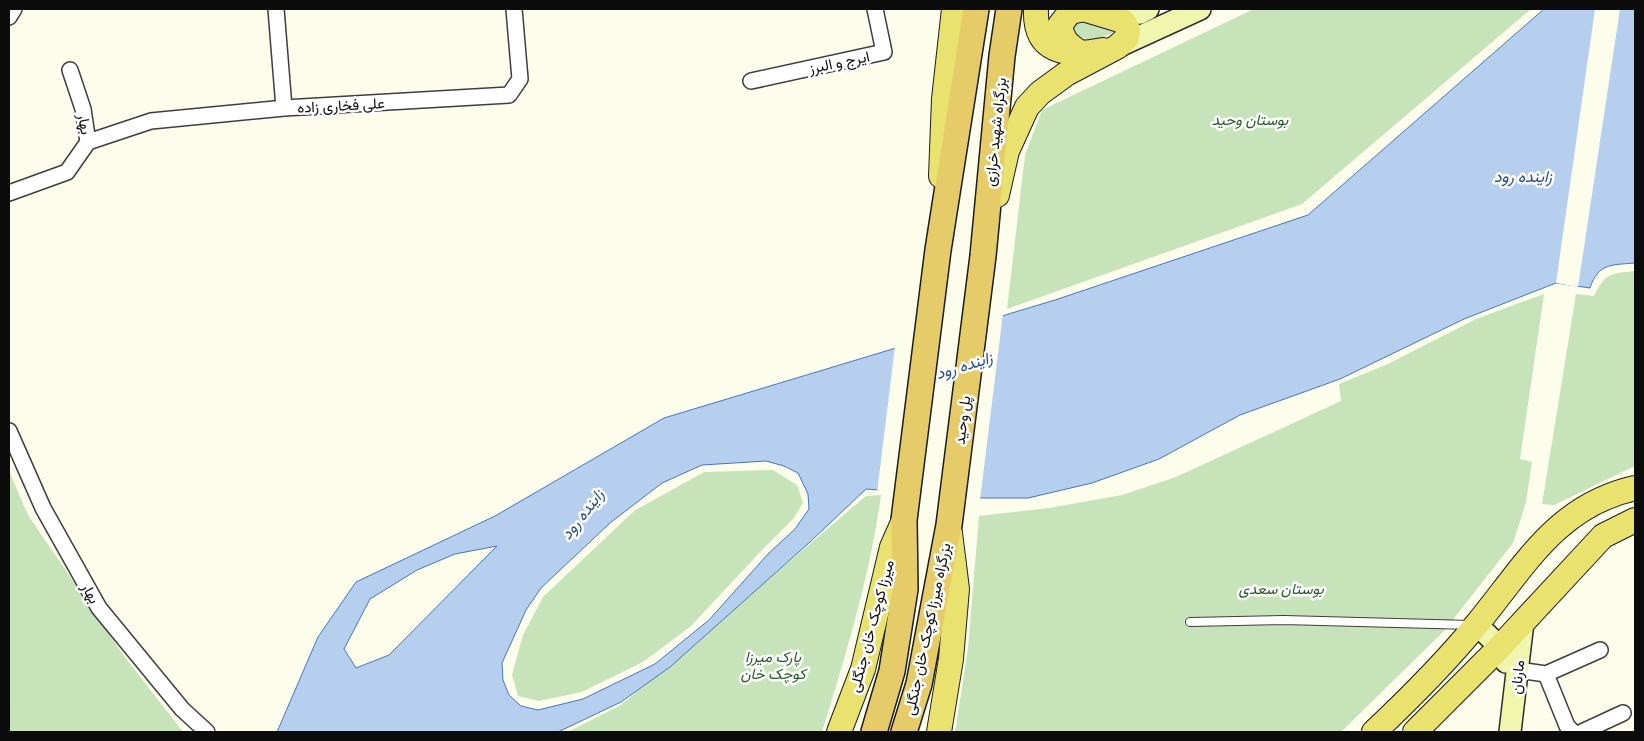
<svg xmlns="http://www.w3.org/2000/svg" width="1644" height="741" font-family="'Source Serif 4',Vazirmatn,serif">
<style>
.green{fill:#c7e3b9}
.water{fill:#b6cfef;stroke:#4577bd;fill-rule:evenodd}
.pier{fill:#fdfdec}
.lines{fill:none;stroke-linecap:round;stroke-linejoin:round}
.service-casing{stroke:#3e3e3e;stroke-width:10}
.minor-casing{stroke:#3e3e3e;stroke-width:18}
.secondary-casing{stroke:#2d2d2d;stroke-width:24}
.primary-casing{stroke:#1c1c1c;stroke-width:26}
.trunk-casing{stroke:#1c1c1c;stroke-width:28}
.service{stroke:#fff;stroke-width:8}
.minor{stroke:#fff;stroke-width:15}
.secondary{stroke:#f0f6ae;stroke-width:21}
.primary{stroke:#e9e26f;stroke-width:24}
.trunk{stroke:#e6cc68;stroke-width:25}
.labels{text-anchor:middle;dominant-baseline:central;stroke-width:5;stroke-linejoin:round;paint-order:stroke}
.street-label{font-size:15px;fill:#0b0b0b;stroke:#fff}
.park-label{font-size:15px;font-style:italic;fill:#255b23;stroke:#fff}
.water-label{font-size:16px;font-style:italic;fill:#234c8e;stroke:#fff}
</style>
<rect width="100%" height="100%" fill="#fdfdec"/>
<!-- green -->
<path class="green" d="M 1254,9 L 1531,9 L 1302,204 L 1007,309 L 1025,155 L 1042,110 Z
M 1083,18 L 1109,26 L 1113,32 C 1099,41 1086,43 1073,32 C 1073,24 1075,21 1083,18 Z
M 1635,271 L 1635,466 L 1554,505 L 1542,504 L 1576,294 L 1594,296 C 1606,272 1610,274 1635,271 Z
M 1544,294 L 1520,459 L 1532,462 L 1526,502 L 1513,543 L 1444,631 L 1341,732 L 955,732 L 968,648 L 979,516 L 1049,508 L 1122,495 L 1176,477 L 1341,401 L 1339,384 L 1388,364 L 1476,319 Z
M 773,470 L 797,485 L 803,503 L 793,519 L 761,551 L 691,626 L 643,662 L 582,692 L 539,701 L 518,696 L 512,675 L 523,635 L 543,597 L 634,511 L 704,472 Z
M 9,471 L 28,515 L 124,656 L 183,732 L 9,732 Z
M 881,495 C 870,576 846,654 822,732 L 568,732 L 621,705 L 866,496 Z"/>
<!-- water -->
<path class="water" d="M 1544,9 L 1635,9 L 1635,263 C 1612,265 1598,263 1590,288 L 1556,283 L 1464,319 L 1340,379 L 1240,415 L 1159,459 L 1092,483 L 1028,498 L 981,498 L 866,489 L 810,542 L 670,667 L 621,702 L 558,732 L 277,732 L 318,637 L 356,582 L 495,516 L 664,418 L 1055,300 L 1308,215 ZM 766,461 L 784,466 L 798,473 L 808,494 L 809,509 L 795,529 L 768,554 L 709,620 L 655,664 L 583,699 L 538,710 L 521,706 L 509,695 L 503,680 L 502,663 L 526,610 L 541,588 L 610,523 L 662,483 L 702,465 ZM 497,546 L 389,655 L 356,668 L 344,649 L 370,599 L 417,570 L 455,554 Z"/>
<!-- pier -->
<path class="pier" d="M 1595,9 L 1620,9 L 1578,287 L 1556,283 Z
M 1003,313 L 980,500 L 877,493 L 895,346 Z"/>
<g class="lines">
<!-- service casing -->
<g class="service-casing">
<path id="service" d="M 1190,622 L 1284,620 L 1471,625"/>
</g>
<!-- minor casing -->
<g class="minor-casing">
<path id="minor" d="M 276,9 L 284,108
M 9,17 L 14,9
M 751,81 L 884,52 L 875,9
M 88,142 L 151,121 L 284,108 L 509,95 L 520,79 L 514,9
M 9,193 L 67,172 L 88,142 L 83,109 L 70,70
M 9,431 L 43,508 L 99,608 L 182,709 L 207,732
M 1518,670 L 1546,674 L 1600,650
M 1546,674 L 1567,726 L 1573,732
M 1582,732 L 1623,713"/>
</g>
<!-- secondary casing -->
<g class="secondary-casing">
<path id="secondary" d="M 1111,17 L 1140,13 L 1148,9
M 1117,47 L 1200,9
M 1477,625 L 1500,647 L 1506,662
M 1510,732 L 1523,622"/>
</g>
<!-- primary casing -->
<g class="primary-casing">
<path id="primary" d="M 1036,9 C 1034,53 1067,57 1103,50
M 1081,53 C 1068,45 1063,41 1060,25 L 1070,12 L 1084,9
M 941,176 L 944,99 L 954,9
M 997,195 L 1007,151 L 1027,107 L 1040,93 L 1066,74 L 1117,47 L 1127,38 L 1128,29 L 1123,21 L 1083,9
M 839,732 L 863,669 L 892,547 L 904,520
M 939,732 L 951,659 L 957,589 L 950,533
M 1374,732 C 1410,698 1446,662 1477,624 C 1525,566 1556,506 1635,488
M 1415,732 L 1500,647 L 1603,536 L 1635,520"/>
</g>
<!-- trunk casing -->
<g class="trunk-casing">
<path id="trunk" d="M 874,732 L 892,671 L 905,589 L 904,520 L 938,250 L 976,9
M 904,732 L 919,684 L 949,525 L 983,256 L 1002,56 L 1009,9"/>
</g>
<!-- service -->
<use href="#service" class="service"/>
<!-- minor -->
<use href="#minor" class="minor"/>
<!-- secondary -->
<use href="#secondary" class="secondary"/>
<!-- primary -->
<use href="#primary" class="primary"/>
<!-- trunk -->
<use href="#trunk" class="trunk"/>
</g>
<g class="labels">
<!-- street labels -->
<g class="street-label">
<text transform="translate(839 62) rotate(-12)">ایرج و البرز</text>
<text transform="translate(341 105) rotate(-3)">علی فخاری زاده</text>
<text transform="translate(85 124) rotate(80)">بهار</text>
<text transform="translate(995 132) rotate(-84)">بزرگراه شهید خرازی</text>
<text transform="translate(962 420) rotate(-83)">پل وحید</text>
<text transform="translate(91 593) rotate(61)">بهار</text>
<text transform="translate(871 626) rotate(-75)">میرزا کوچک خان جنگلی</text>
<text transform="translate(927 629) rotate(-78)">بزرگراه میرزا کوچک خان جنگلی</text>
<text transform="translate(1517 677) rotate(-84)">مارنان</text>
</g>
<!-- park labels -->
<g class="park-label">
<text x="1250" y="119">بوستان وحید</text>
<text x="1281" y="588">بوستان سعدی</text>
<text x="773" y="656">پارک میرزا<tspan x="773" dy="17">کوچک خان</tspan></text>
</g>
<!-- water labels -->
<g class="water-label">
<text x="1523" y="176">زاینده رود</text>
<text transform="translate(964 365) rotate(-17)">زاینده رود</text>
<text transform="translate(582 514) rotate(-52)">زاینده رود</text>
</g>
</g>
<!-- border -->
<rect width="1644" height="741" fill="none" stroke="#0b0b0b" stroke-width="20"/>
</svg>
